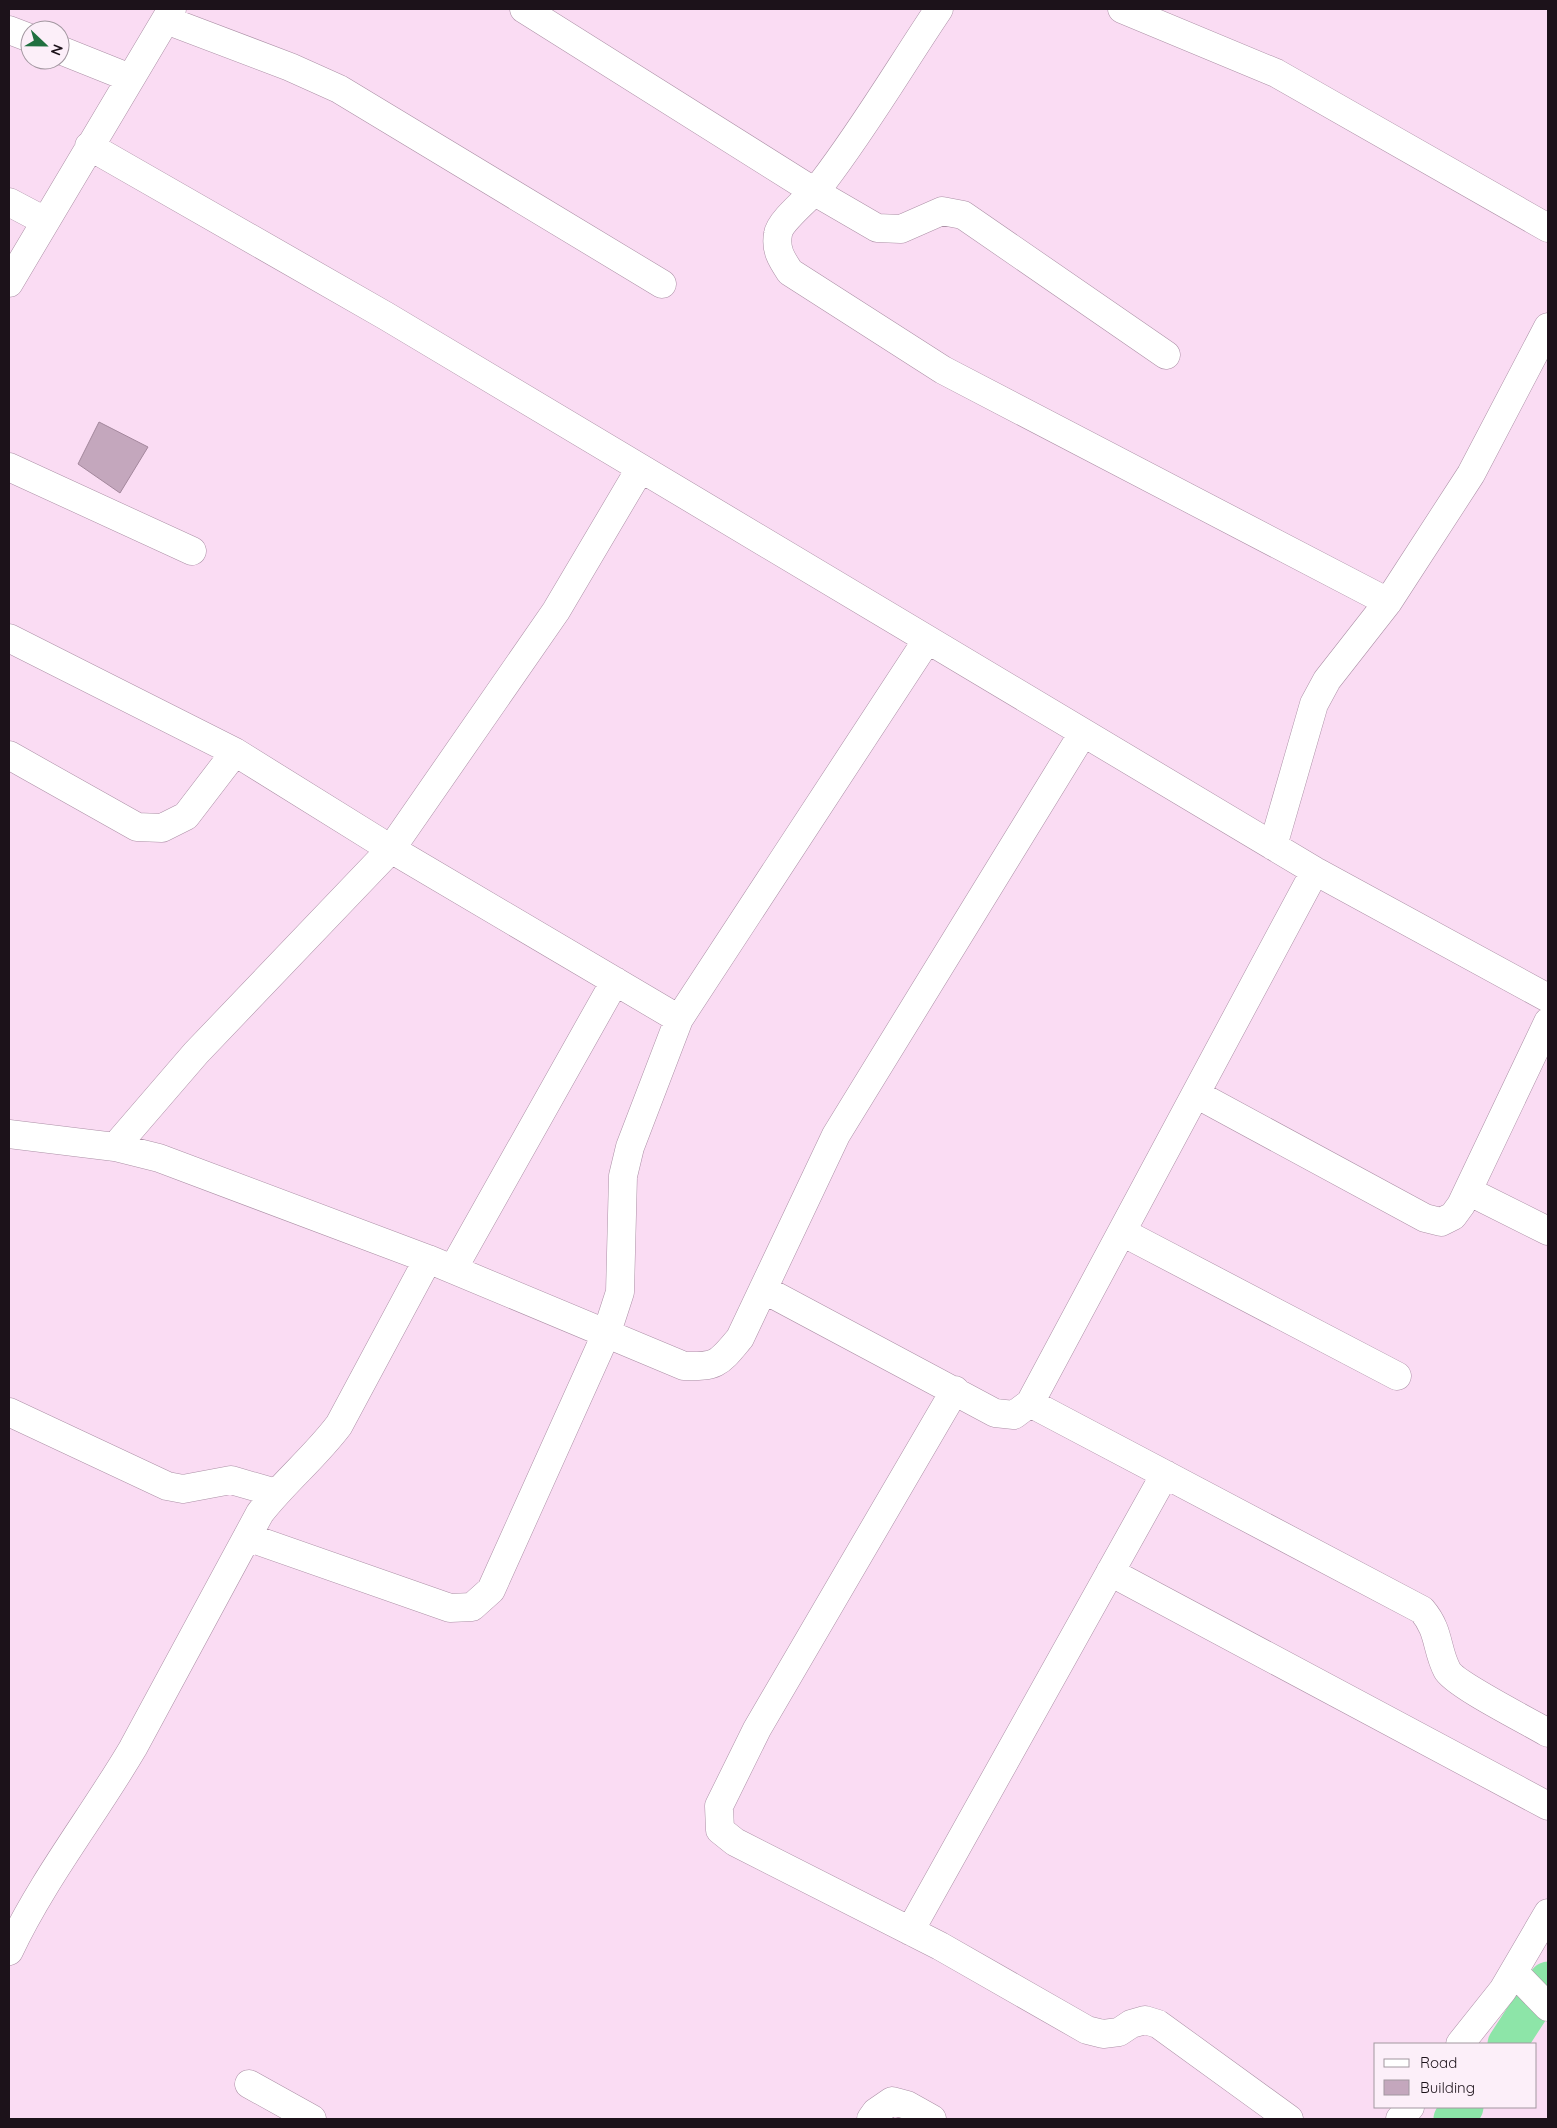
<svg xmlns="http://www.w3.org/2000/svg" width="1557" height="2128" font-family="Quicksand,sans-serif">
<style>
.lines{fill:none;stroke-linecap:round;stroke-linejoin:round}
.canal{stroke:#8de5a8;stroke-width:39}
.building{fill:#c4a7bd;stroke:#a3879c}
.minor-casing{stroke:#ac90a6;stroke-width:29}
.minor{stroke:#fff;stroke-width:28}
</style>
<rect width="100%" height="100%" fill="#fadcf3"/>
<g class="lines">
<!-- canal -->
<path class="canal" d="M 1507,2044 L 1548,1981
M 1453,2119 L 1464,2107"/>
</g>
<!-- building -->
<path class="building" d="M 99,422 L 148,447 L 120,493 L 78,464 Z"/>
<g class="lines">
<!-- minor casing -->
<g class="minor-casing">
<path id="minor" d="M 524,9 L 815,192 L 877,228 L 901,229 L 942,211 L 963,215 L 1166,355
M 939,9 C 900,67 865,127 822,183 C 813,195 780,220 778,234 C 775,250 782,260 790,272 L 943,370 L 1388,602
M 1122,9 L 1276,73 L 1548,228
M 166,20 L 290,67 L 339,89 L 662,284
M 9,30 L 30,38
M 60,50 L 130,78
M 89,146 L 386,316 L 1315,871 L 1548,998
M 9,202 L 45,221
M 9,283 L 172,9
M 9,467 L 192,551
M 9,638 L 235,752 L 391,849 L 679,1019
M 9,755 L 137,827 L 162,828 L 186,816 L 235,752
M 1273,846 L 1314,704 L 1327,680 L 1388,602 L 1471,474 L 1548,327
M 1196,1094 L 1425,1218 L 1441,1222 L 1453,1216 L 1461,1205 L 1548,1022
M 9,1134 L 115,1147 L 159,1158 L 428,1259 L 684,1366 C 718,1367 719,1363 740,1338 L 836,1135 L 1083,733
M 115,1147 L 196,1053 L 391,849 L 556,611 L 640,469
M 1468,1191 L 1548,1231
M 1122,1232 L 1397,1376
M 453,1269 L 615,981
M 763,1289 L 995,1413 L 1014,1415 L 1030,1403 L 1315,871
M 955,1390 L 757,1729 L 719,1806 L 720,1830 L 735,1842 L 940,1946 L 1087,2030 L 1103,2034 L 1119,2032 L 1131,2024 L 1145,2020 L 1158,2024 L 1289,2119
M 1030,1403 L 1422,1610 C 1440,1631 1436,1649 1447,1670 C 1454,1684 1530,1722 1548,1733
M 9,1412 L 167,1486 L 183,1489 L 231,1480 L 276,1493
M 247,1537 L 450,1608 L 472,1607 L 491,1590 L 607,1332 L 620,1292 L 623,1176 L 630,1147 L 679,1019 L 927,640
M 1110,1572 L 1548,1806
M 910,1931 L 1165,1474
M 9,1951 C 43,1879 93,1816 133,1748 L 260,1513 C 284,1482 315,1457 339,1425 L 428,1259
M 1514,1972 L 1548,2007
M 1460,2044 L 1503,1990 L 1548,1913
M 249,2084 L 312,2119
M 871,2119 L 876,2112 L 892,2101 L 907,2105 L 932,2119
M 1400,2119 L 1410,2107"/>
</g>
<!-- minor -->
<use href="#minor" class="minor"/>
</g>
<!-- border -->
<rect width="1557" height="2128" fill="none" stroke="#1c121a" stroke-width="20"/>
<!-- legend -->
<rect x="1374" y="2043" width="162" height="65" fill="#fceff9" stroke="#a297a0"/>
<rect x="1384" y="2059" width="25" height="8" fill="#ffffff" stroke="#a297a0"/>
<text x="1420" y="2068" font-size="15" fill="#1c121a">Road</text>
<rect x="1384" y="2080" width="25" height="15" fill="#c4a7bd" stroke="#a297a0"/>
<text x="1420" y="2093" font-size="15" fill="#1c121a">Building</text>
<!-- north arrow -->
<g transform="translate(45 45) rotate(112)"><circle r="24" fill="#fceff9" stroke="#a297a0"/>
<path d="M0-4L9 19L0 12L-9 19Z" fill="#207040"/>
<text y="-8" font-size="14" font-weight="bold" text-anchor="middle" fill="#1c121a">N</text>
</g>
</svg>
